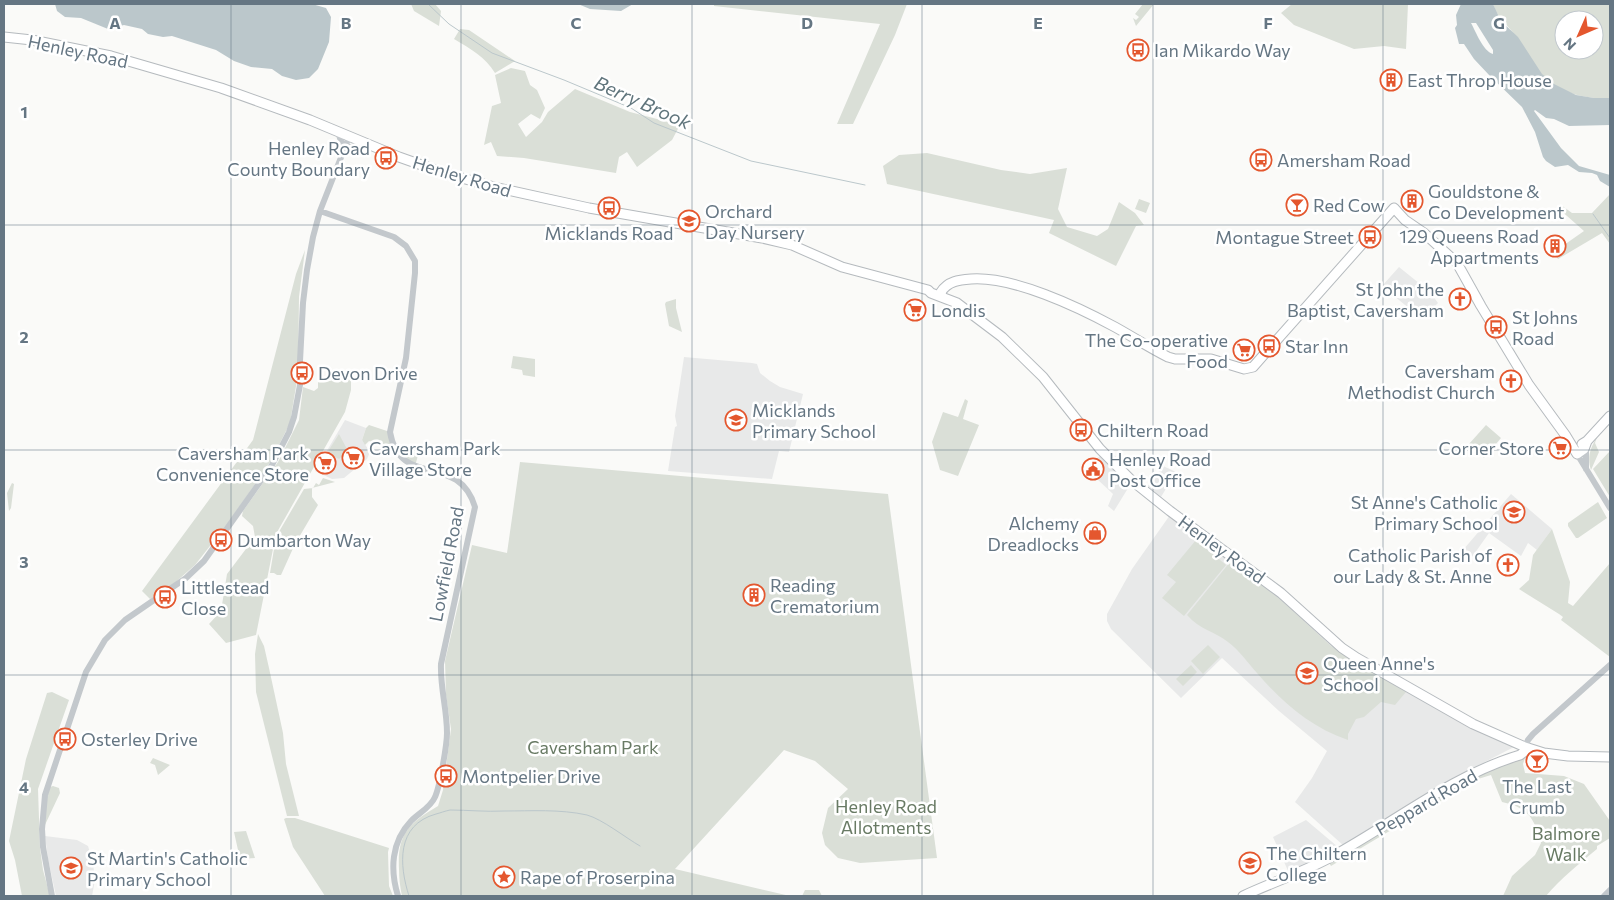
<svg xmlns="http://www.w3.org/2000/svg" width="1614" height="900" font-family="Commissioner,sans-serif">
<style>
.built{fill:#e8e9e9}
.green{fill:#dadfd7;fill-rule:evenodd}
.water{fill:#bbc7cb;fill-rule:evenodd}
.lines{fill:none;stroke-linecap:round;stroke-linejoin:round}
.stream{stroke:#bbc7cb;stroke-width:1}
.major-casing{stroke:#b5babe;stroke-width:11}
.minor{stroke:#c3c8cc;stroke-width:6}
.major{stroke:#fff;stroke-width:9}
.grid{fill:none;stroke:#657683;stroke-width:1;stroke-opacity:0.55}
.labels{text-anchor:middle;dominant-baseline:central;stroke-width:5;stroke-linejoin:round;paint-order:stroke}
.poi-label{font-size:18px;fill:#657683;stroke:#fff;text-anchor:start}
.street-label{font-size:18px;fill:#657683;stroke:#fff}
.park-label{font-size:18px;fill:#687a64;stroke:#fff}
.water-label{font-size:19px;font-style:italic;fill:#60757c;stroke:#fff}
.grid-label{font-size:16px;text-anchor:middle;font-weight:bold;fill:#657683;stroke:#fff;stroke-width:5;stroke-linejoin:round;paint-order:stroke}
</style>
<rect width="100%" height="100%" fill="#fafaf8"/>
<!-- built -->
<path class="built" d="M 1399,267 L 1430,292 L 1438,303 L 1422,319 L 1382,286 Z
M 684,357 L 752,363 L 757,364 L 760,373 L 770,381 L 780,387 L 803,394 L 789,452 L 779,451 L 772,479 L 668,471 L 675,427 L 677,426 L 675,416 Z
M 345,420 L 366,428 L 362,440 L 370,452 L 367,459 L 344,478 L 332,479 L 315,471 Z
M 1100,456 L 1130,485 L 1114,511 L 1108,506 L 1113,494 L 1096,478 L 1092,481 L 1082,470 Z
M 1163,466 L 1176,472 L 1161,497 L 1148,486 Z
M 1511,494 L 1552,529 L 1537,550 L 1528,543 L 1521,556 L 1489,533 L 1472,557 L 1463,550 Z
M 1170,515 L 1280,597 L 1330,643 L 1514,747 L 1479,765 L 1344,846 L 1295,802 L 1312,778 L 1327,751 L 1279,711 L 1222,658 L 1181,698 L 1111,629 L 1107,621 L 1107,614 L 1132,569 Z
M 1306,820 L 1338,847 L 1335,851 L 1289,873 L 1273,837 Z
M 45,836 L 77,840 L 88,846 L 93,863 L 95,880 L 92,896 L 56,896 L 48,859 Z"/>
<!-- green -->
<path class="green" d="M 411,4 L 435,4 L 441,11 L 439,26 L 414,11 Z
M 714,4 L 907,4 L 895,35 L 853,124 L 837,124 L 880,24 L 714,6 Z
M 1143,4 L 1154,4 L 1136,26 L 1133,18 L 1136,20 L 1139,17 L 1135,14 Z
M 1292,4 L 1408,4 L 1406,49 L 1384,46 L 1354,49 L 1294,25 L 1281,13 Z
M 1493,4 L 1610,4 L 1610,98 L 1606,99 C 1574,97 1549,90 1530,61 C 1526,54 1522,45 1517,38 C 1509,25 1498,20 1493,4 ZM 1564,20 L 1594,20 L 1594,50 L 1564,50 Z
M 460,29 L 469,30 L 515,61 L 495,73 C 485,57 471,49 454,39 Z
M 511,68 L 525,71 L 530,85 L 537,90 L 545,108 L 540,119 L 531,114 L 518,124 L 526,137 L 542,122 L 548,112 L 575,89 L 630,112 L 680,125 L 672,140 L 637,167 L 627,152 L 619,157 L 616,173 L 524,158 L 497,156 L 491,142 L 484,145 L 492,106 L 501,103 L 495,75 Z
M 927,153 L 1001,170 L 1030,174 L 1067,168 L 1058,209 L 1067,227 L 1097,236 L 1108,229 L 1119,202 L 1135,213 L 1144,225 L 1136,226 L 1116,266 L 1049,233 L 1054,220 L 887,184 L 883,166 L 899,155 Z
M 1610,194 L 1610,244 L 1602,233 L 1558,259 L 1554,252 L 1584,231 L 1558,208 L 1561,205 L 1572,213 L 1592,213 Z
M 1139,199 L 1150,203 L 1146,213 L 1135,209 Z
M 305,250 L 299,297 L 298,374 L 290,423 L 271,461 L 228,523 L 195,565 L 170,587 L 150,599 L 142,591 L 253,440 L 296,274 Z
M 676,299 L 676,308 L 682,332 L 669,326 L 665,304 L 666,302 Z
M 513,356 L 535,359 L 535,377 L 523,375 L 522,370 L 511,368 Z
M 336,369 L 349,372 L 351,375 L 351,390 L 345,412 L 276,534 L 256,635 L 226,643 L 209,624 L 221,611 L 227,574 L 255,537 L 253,526 L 242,516 L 243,511 L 278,462 L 299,420 L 303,387 L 314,391 L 318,388 L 318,378 L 331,381 Z
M 965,399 L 968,401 L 963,419 L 979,425 L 958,476 L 940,470 L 932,442 L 943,412 L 958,417 Z
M 369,425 L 390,432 L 394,445 L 388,447 L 369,441 L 365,445 L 362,440 L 366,428 Z
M 1486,425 L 1501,438 L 1484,458 L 1469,444 Z
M 339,434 L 348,451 L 339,459 L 327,453 Z
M 1597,437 L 1595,443 L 1599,452 L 1591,470 C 1587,458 1590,448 1597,437 Z
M 397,451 L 419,452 L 415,466 Z
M 1610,451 L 1610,497 L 1593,469 Z
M 520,462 L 888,494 L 937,858 L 860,863 L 838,858 L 825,845 L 822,833 L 828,808 L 848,789 L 815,761 L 784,750 L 675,869 L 790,896 L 402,896 C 400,887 399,878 399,869 C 397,834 409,823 438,806 L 443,790 L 451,729 L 446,695 L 445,661 L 472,545 L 507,553 Z
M 323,478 L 335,482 L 312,488 L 312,497 L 318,505 L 295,544 L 281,575 L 277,575 L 274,573 L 270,573 L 275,543 L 280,530 L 304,489 L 313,488 L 316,483 L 319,485 Z
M 12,483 L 14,484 L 11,508 L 9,511 L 7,493 Z
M 1598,502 L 1607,518 L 1578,538 L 1576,538 L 1568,526 L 1568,523 Z
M 1552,529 L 1570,582 L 1568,603 L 1573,606 L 1610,563 L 1610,657 L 1561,620 L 1563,617 L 1559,614 L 1519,589 L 1529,580 L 1533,555 Z
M 1196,540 L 1226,565 L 1184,616 L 1162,598 L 1176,582 L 1167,575 Z
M 1230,562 L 1280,599 L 1331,646 L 1406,692 L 1395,705 L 1381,702 L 1364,717 L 1356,719 L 1348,734 L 1348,740 C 1310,727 1283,703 1257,673 C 1248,663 1239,650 1228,642 C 1214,631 1200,630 1187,615 Z
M 258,634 L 264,646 L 269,668 L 283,733 L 286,764 L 299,816 L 287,816 L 256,692 L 255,654 Z
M 1208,645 L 1220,657 L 1203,674 L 1191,661 Z
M 1191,665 L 1197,672 L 1183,686 L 1176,679 Z
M 52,692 L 69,700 L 38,789 L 40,848 L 43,870 L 50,896 L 22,896 L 15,860 L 9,841 L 26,759 L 47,693 Z
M 153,758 L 170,765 L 158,775 L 155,765 L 150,763 Z
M 1525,758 L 1523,764 L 1525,773 L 1564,776 L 1584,784 L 1610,821 L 1610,838 L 1597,846 L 1597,849 C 1579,864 1561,878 1546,896 L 1503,896 L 1512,876 L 1535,855 L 1541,843 C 1534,818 1529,808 1502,802 L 1491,775 L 1478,779 L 1412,818 L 1411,814 C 1447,792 1483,767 1525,758 Z
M 53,786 L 59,788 L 60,793 L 44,827 L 47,797 L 50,787 Z
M 286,818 L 295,818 L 389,848 L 388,852 L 389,886 L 393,896 L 325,896 L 293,847 L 284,819 Z
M 1395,824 L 1398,826 L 1331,866 L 1328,861 Z
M 246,831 L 255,858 L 240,859 L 234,832 Z
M 805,890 L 819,890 L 822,896 L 802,896 Z"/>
<!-- water -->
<path class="water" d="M 55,4 L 312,4 L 326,8 L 331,17 L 329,42 L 318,69 L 309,78 L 296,80 L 282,76 L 272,69 L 251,67 L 234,61 L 216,50 L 172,36 L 163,37 L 148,34 L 142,29 L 124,25 L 108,29 L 81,18 L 65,17 L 57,11 Z
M 578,4 L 633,4 L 621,11 L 590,9 Z
M 1461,4 L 1493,4 L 1501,21 L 1518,37 L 1542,74 L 1554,84 L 1576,95 L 1594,98 L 1610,98 L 1610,125 L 1569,126 L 1554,119 L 1546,118 L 1535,110 L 1534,111 L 1561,148 L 1579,166 L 1610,175 L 1610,187 L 1600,181 L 1597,175 L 1592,173 L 1579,172 L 1568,165 L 1555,167 L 1546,161 L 1543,157 L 1535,132 L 1522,107 L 1490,76 L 1474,59 L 1464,44 L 1459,44 L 1455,28 L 1457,25 L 1456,15 ZM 1471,23 L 1476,23 L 1493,50 L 1493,54 C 1483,51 1476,32 1471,23 Z"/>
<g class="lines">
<!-- stream -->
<path class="stream" d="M 428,4 L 449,24 L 492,53 L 564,80 L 631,108 L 654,123 L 751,161 L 865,185
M 1593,214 L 1610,238
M 409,896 C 399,865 396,825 436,814 C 440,813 445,811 450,810 C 468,810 486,812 504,811 C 531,811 560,809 587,815 C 602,819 626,838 640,846"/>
<!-- major casing -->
<g class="major-casing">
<path id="major" d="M 4,37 L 32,40 L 111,56 L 221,88 L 310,120 L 399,157 L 444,173 L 494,187 L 589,208 L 762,238 L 792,245 L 842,267 L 928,290 L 931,293 L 957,303 L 1002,337 L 1043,377 L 1100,449 L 1130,479 L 1170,511 L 1281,593 L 1342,648 L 1357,658 L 1473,724 L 1525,747 L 1544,753 L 1568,756 L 1610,757
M 942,297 L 941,292 C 948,281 959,280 971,279 C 1013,276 1078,307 1115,327 C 1133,337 1150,348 1168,357 L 1175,359 L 1211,359 L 1244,369 L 1253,367 L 1394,208 L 1405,220 L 1424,233 L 1457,263 L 1481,306 L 1529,385 L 1566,436 L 1577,454 L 1584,449 L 1587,441
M 1582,444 L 1587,441 L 1610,416
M 1243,896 C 1273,882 1304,872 1333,856 C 1395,822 1453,775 1520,755 L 1524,752 L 1525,747"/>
</g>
<!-- minor -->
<path class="minor" d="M 338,132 L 344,150
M 345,148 C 354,145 361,148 370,145
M 320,211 L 394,237 L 406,246 L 415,261 L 415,273 L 406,358 L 390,432 C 400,490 458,451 475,507 L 441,664 C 440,687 447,709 447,733 C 447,744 440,786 435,797 C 431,807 419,813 411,821 C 391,842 390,870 398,896
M 1577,454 L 1610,508
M 1586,469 L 1586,446
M 1525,747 L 1528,740 L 1533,734 L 1610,665
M 52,896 L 43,847 L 42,829 L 45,795 L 86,672 L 105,640 L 125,620 L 186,578 L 204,561 L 272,465 L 289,432 L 294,417 L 300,385 L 300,361 L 303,303 L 307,270 L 313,237 L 320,211 L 349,137
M 1604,896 L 1610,890"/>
<!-- major -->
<use href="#major" class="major"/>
</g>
<!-- grid -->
<path class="grid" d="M 231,4 L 231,896M 461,4 L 461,896M 692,4 L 692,896M 922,4 L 922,896M 1153,4 L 1153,896M 1383,4 L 1383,896M 4,225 L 1610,225M 4,450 L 1610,450M 4,675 L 1610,675"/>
<!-- icons -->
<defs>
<g id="bus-ring" transform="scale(1.125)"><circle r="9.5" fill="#fff" stroke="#e4572e" stroke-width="1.5"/><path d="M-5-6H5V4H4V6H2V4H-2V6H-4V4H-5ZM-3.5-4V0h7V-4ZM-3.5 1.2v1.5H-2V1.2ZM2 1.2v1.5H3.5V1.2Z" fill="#e4572e"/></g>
<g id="building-ring" transform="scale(1.125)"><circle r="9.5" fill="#fff" stroke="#e4572e" stroke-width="1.5"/><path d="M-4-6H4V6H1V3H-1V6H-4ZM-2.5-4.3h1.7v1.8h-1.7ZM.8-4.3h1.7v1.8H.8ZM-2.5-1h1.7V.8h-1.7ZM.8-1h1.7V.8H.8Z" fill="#e4572e"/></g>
<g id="bar-ring" transform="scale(1.125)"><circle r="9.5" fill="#fff" stroke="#e4572e" stroke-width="1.5"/><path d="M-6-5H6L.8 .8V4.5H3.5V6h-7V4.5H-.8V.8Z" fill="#e4572e"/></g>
<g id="school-ring" transform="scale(1.125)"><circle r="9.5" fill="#fff" stroke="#e4572e" stroke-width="1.5"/><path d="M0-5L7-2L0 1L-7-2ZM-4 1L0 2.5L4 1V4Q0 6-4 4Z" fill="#e4572e"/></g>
<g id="church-ring" transform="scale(1.125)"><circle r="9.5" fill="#fff" stroke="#e4572e" stroke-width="1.5"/><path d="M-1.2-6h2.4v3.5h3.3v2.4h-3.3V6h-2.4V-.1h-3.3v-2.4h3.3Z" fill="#e4572e"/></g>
<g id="supermarket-ring" transform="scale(1.125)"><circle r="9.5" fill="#fff" stroke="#e4572e" stroke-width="1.5"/><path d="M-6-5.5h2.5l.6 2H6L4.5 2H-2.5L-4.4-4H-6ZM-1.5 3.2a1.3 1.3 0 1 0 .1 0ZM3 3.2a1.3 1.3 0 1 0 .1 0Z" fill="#e4572e"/></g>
<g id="civic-ring" transform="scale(1.125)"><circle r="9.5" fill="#fff" stroke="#e4572e" stroke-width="1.5"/><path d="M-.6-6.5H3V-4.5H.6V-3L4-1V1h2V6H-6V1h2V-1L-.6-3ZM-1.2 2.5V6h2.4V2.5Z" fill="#e4572e"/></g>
<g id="shop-ring" transform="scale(1.125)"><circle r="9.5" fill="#fff" stroke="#e4572e" stroke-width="1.5"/><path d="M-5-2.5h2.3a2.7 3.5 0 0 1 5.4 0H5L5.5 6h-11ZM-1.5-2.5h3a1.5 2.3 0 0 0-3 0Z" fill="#e4572e"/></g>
<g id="university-ring" transform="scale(1.125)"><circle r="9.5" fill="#fff" stroke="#e4572e" stroke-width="1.5"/><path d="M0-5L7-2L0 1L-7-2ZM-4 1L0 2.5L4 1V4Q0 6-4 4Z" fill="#e4572e"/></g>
<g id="sight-ring" transform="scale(1.125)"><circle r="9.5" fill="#fff" stroke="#e4572e" stroke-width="1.5"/><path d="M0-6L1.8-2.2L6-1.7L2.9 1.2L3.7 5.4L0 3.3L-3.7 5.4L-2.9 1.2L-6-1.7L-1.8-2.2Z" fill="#e4572e"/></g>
</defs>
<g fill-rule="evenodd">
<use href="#bus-ring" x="1138" y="50"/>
<use href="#building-ring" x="1391" y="80"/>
<use href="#bus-ring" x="386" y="158"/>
<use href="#bus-ring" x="1261" y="160"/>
<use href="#building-ring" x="1412" y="201"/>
<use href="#bar-ring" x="1297" y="205"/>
<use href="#bus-ring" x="609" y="208"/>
<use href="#school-ring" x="689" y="221"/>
<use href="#bus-ring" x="1370" y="237"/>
<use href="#building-ring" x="1555" y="246"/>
<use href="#church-ring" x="1460" y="299"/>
<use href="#supermarket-ring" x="915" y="310"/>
<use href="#bus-ring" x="1496" y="327"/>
<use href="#bus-ring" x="1269" y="346"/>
<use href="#supermarket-ring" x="1244" y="350"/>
<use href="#bus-ring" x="302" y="373"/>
<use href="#church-ring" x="1511" y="381"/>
<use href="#school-ring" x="736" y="420"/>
<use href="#bus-ring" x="1081" y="430"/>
<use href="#supermarket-ring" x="1560" y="448"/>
<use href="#supermarket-ring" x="353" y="458"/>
<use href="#supermarket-ring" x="325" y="463"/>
<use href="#civic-ring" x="1093" y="469"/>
<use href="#school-ring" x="1514" y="512"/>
<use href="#shop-ring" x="1095" y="533"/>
<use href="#bus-ring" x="221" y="540"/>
<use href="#church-ring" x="1508" y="565"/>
<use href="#building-ring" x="754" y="595"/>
<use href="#bus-ring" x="165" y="597"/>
<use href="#school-ring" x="1307" y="673"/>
<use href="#bus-ring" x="65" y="739"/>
<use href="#bar-ring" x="1537" y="761"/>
<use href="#bus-ring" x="446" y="776"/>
<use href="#university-ring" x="1250" y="863"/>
<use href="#school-ring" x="71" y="868"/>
<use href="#sight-ring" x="504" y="877"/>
</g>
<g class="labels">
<!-- poi labels -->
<g class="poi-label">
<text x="1154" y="50">Ian Mikardo Way</text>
<text x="1407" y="80">East Throp House</text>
<text x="370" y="148" text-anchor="end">Henley Road<tspan x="370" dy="21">County Boundary</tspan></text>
<text x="1277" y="160">Amersham Road</text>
<text x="1428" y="191">Gouldstone &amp;<tspan x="1428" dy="21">Co Development</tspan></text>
<text x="1313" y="205">Red Cow</text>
<text x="705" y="211">Orchard<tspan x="705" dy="21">Day Nursery</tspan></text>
<text x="609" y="233" text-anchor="middle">Micklands Road</text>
<text x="1539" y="236" text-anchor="end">129 Queens Road<tspan x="1539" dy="21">Appartments</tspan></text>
<text x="1354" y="237" text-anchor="end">Montague Street</text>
<text x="1444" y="289" text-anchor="end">St John the<tspan x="1444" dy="21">Baptist, Caversham</tspan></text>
<text x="931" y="310">Londis</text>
<text x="1512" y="317">St Johns<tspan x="1512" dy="21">Road</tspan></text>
<text x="1228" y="340" text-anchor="end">The Co-operative<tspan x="1228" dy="21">Food</tspan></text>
<text x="1285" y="346">Star Inn</text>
<text x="1495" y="371" text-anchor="end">Caversham<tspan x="1495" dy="21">Methodist Church</tspan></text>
<text x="318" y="373">Devon Drive</text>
<text x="752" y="410">Micklands<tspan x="752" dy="21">Primary School</tspan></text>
<text x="1097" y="430">Chiltern Road</text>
<text x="369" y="448">Caversham Park<tspan x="369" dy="21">Village Store</tspan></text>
<text x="1544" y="448" text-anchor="end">Corner Store</text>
<text x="309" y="453" text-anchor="end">Caversham Park<tspan x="309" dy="21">Convenience Store</tspan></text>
<text x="1109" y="459">Henley Road<tspan x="1109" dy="21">Post Office</tspan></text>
<text x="1498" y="502" text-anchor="end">St Anne's Catholic<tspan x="1498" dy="21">Primary School</tspan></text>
<text x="1079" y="523" text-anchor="end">Alchemy<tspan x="1079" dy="21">Dreadlocks</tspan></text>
<text x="237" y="540">Dumbarton Way</text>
<text x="1492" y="555" text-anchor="end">Catholic Parish of<tspan x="1492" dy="21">our Lady &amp; St. Anne</tspan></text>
<text x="770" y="585">Reading<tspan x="770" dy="21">Crematorium</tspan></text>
<text x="181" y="587">Littlestead<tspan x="181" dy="21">Close</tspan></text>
<text x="1323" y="663">Queen Anne's<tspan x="1323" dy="21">School</tspan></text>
<text x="81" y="739">Osterley Drive</text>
<text x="462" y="776">Montpelier Drive</text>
<text x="1537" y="786" text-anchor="middle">The Last<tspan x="1537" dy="21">Crumb</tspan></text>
<text x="1266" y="853">The Chiltern<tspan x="1266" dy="21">College</tspan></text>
<text x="87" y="858">St Martin's Catholic<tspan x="87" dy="21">Primary School</tspan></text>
<text x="520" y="877">Rape of Proserpina</text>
</g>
<!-- street labels -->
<g class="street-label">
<text transform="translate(78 51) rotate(12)">Henley Road</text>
<text transform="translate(462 176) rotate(17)">Henley Road</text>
<text transform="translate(1222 549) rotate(36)">Henley Road</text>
<text transform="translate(446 564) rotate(-79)">Lowfield Road</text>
<text transform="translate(1426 802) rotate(-30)">Peppard Road</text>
</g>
<!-- park labels -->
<g class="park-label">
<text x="593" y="747">Caversham Park</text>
<text x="886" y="806">Henley Road<tspan x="886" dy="21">Allotments</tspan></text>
<text x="1566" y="833">Balmore<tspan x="1566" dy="21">Walk</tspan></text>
</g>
<!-- water labels -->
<g class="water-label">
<text transform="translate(643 102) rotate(24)">Berry Brook</text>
</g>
</g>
<g class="grid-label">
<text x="115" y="29">A</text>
<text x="346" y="29">B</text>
<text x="576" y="29">C</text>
<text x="807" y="29">D</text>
<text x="1038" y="29">E</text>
<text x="1268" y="29">F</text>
<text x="1499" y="29">G</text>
<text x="24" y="118">1</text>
<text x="24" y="343">2</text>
<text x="24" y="568">3</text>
<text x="24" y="793">4</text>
</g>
<!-- border -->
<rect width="1614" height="900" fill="none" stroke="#657683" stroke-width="10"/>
<!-- north arrow -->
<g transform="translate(1579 35) rotate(225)"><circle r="24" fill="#ffffff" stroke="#c1c8cd"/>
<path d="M0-4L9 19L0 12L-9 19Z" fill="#e4572e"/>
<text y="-8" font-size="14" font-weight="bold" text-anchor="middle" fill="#657683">N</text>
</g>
</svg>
